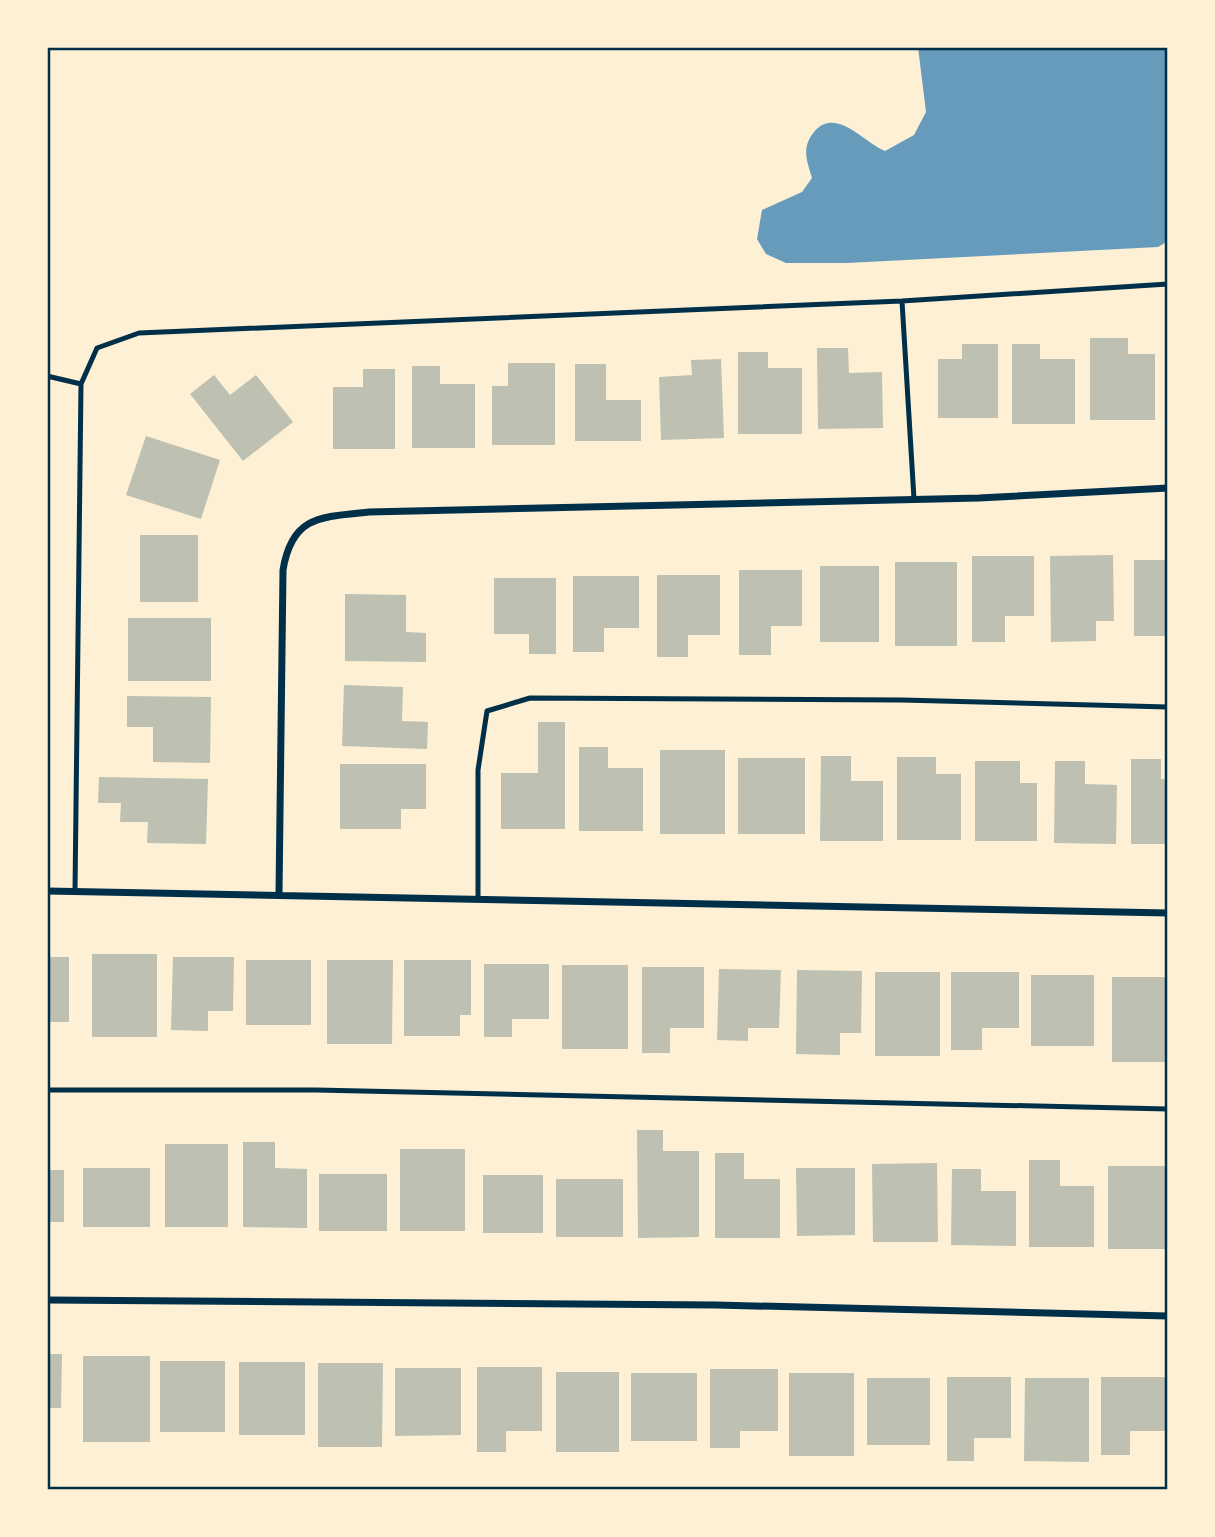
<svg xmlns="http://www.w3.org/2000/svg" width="1215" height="1537" font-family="'Playfair Display',serif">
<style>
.water{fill:#669bbc}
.building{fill:#bec0b2}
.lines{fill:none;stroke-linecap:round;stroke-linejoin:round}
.service{stroke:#003049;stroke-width:5}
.minor{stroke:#003049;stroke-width:7}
.neatline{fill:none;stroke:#003049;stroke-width:2.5}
</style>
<rect width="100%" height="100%" fill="#fdf0d5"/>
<!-- water -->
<path class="water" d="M 918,47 L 1168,47 L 1168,241 L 1158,247 L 847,263 L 786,263 L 766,254 L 757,239 L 762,210 L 802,192 L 812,178 C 807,161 801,148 814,132 C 836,106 864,143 885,151 L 914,135 L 926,112 Z"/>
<!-- building -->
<path class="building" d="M 1090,338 L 1128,338 L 1128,354 L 1155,354 L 1155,420 L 1090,420 Z
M 962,344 L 998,344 L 998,418 L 938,418 L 938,359 L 962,359 Z
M 1012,344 L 1040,344 L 1040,359 L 1075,359 L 1075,424 L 1012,424 Z
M 817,348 L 848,348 L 849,373 L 882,372 L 883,428 L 818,429 Z
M 738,352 L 768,352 L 768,368 L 802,368 L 802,434 L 738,434 Z
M 721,359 L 724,438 L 661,440 L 659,377 L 692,375 L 691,360 Z
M 508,363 L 555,363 L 555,445 L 492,445 L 492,386 L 508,386 Z
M 575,364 L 606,364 L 606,400 L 641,400 L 641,441 L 575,441 Z
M 412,366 L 440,366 L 440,384 L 475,384 L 475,448 L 412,448 Z
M 363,369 L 395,369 L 395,449 L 333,449 L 333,387 L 363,387 Z
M 214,375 L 230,395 L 256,375 L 293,422 L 243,461 L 190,394 Z
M 146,436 L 220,460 L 201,519 L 126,495 Z
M 140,535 L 198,535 L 198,602 L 140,602 Z
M 1113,555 L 1114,621 L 1096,621 L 1096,641 L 1051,642 L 1050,556 Z
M 972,556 L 1034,556 L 1034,616 L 1005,616 L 1005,642 L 972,642 Z
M 1134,560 L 1168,560 L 1168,636 L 1134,636 Z
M 895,562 L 957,562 L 957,646 L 895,646 Z
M 820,566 L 879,566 L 879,642 L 820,642 Z
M 739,570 L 802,570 L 802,626 L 771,626 L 771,655 L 739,655 Z
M 657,575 L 720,575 L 720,635 L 688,635 L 688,657 L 657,657 Z
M 573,576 L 639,576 L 639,628 L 604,628 L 604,652 L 573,652 Z
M 494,578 L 556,578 L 556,654 L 529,654 L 529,634 L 494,634 Z
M 345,594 L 406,595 L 406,632 L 426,633 L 426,662 L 345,661 Z
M 128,618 L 211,618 L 211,681 L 128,681 Z
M 344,685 L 403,687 L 402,721 L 428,722 L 427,749 L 342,746 Z
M 127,696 L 211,697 L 210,763 L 153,762 L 153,727 L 127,727 Z
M 538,722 L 565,722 L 565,829 L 501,829 L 501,773 L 538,773 Z
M 579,747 L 608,747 L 608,768 L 643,768 L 643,831 L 579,831 Z
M 660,750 L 725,750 L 725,834 L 660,834 Z
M 821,756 L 851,756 L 851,781 L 883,781 L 883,841 L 820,841 Z
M 897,757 L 936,757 L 936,774 L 961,774 L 961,840 L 897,840 Z
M 738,758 L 805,758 L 805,834 L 738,834 Z
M 1131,759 L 1161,759 L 1161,779 L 1168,779 L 1168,844 L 1131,844 Z
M 975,761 L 1020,761 L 1020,783 L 1037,783 L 1037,841 L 975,841 Z
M 1055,761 L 1085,761 L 1085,784 L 1117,785 L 1116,844 L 1054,843 Z
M 340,764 L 426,764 L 426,809 L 401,809 L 401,829 L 340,829 Z
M 99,777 L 208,779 L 206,844 L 147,843 L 148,822 L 120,822 L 121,803 L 98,803 Z
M 92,954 L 157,954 L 157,1037 L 92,1037 Z
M 47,957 L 69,957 L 69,1022 L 47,1022 Z
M 173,957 L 234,957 L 233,1011 L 208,1011 L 208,1031 L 171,1030 Z
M 246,960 L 311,960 L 311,1025 L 246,1025 Z
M 327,960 L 393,960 L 392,1044 L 327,1044 Z
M 404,960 L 471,960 L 471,1015 L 460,1015 L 460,1036 L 404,1036 Z
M 484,964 L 549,964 L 549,1019 L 512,1019 L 512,1037 L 484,1037 Z
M 562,965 L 628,965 L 628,1049 L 562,1049 Z
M 642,967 L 704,967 L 704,1028 L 670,1028 L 670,1053 L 642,1053 Z
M 719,969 L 781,970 L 779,1028 L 748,1028 L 748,1041 L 717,1040 Z
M 797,970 L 862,971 L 861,1033 L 840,1033 L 840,1055 L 796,1054 Z
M 875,972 L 940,972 L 940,1056 L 875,1056 Z
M 951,972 L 1019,972 L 1019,1028 L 982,1028 L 982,1050 L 951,1050 Z
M 1031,975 L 1094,975 L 1094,1046 L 1031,1046 Z
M 1112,977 L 1168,977 L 1168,1062 L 1112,1062 Z
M 637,1130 L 663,1130 L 663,1151 L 699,1151 L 699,1237 L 638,1238 Z
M 243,1142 L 275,1142 L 275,1168 L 307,1169 L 307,1228 L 243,1227 Z
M 165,1144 L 228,1144 L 228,1227 L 165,1227 Z
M 400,1149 L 465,1149 L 465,1231 L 400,1231 Z
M 715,1153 L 744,1153 L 744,1179 L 780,1179 L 780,1238 L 715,1238 Z
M 1029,1160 L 1060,1160 L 1060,1186 L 1094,1186 L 1094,1247 L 1029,1247 Z
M 937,1163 L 938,1242 L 873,1242 L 872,1164 Z
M 1108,1166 L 1168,1166 L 1168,1249 L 1108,1249 Z
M 83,1168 L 150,1168 L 150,1227 L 83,1227 Z
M 796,1168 L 855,1168 L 855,1235 L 797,1236 Z
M 952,1169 L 981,1169 L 981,1191 L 1016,1191 L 1016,1246 L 951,1245 Z
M 47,1170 L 64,1170 L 64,1222 L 47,1222 Z
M 319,1174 L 387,1174 L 387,1231 L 319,1231 Z
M 483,1175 L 543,1175 L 543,1233 L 483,1233 Z
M 556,1179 L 623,1179 L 623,1237 L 556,1237 Z
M 47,1354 L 62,1354 L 61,1408 L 47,1408 Z
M 83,1356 L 150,1356 L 150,1442 L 83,1442 Z
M 160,1361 L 225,1361 L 225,1432 L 160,1432 Z
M 239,1362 L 305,1362 L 305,1435 L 239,1435 Z
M 318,1363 L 383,1363 L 382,1447 L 318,1447 Z
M 477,1367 L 542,1367 L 542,1431 L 506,1431 L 506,1452 L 477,1452 Z
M 395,1368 L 461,1368 L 461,1435 L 395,1436 Z
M 710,1369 L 778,1369 L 778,1431 L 740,1431 L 740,1448 L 710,1448 Z
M 556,1372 L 619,1372 L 619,1452 L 556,1452 Z
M 631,1373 L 697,1373 L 697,1441 L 631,1441 Z
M 789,1373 L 854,1373 L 854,1456 L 789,1456 Z
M 947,1377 L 1011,1377 L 1011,1438 L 974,1438 L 974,1461 L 947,1461 Z
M 1101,1377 L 1168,1377 L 1168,1431 L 1130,1431 L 1130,1455 L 1101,1455 Z
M 867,1378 L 930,1378 L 930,1445 L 867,1445 Z
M 1025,1378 L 1089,1378 L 1089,1462 L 1024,1461 Z"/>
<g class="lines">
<!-- service -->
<path class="service" d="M 902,301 L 914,499
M 47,376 L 81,384
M 75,891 L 81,384 L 97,348 L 139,333 L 902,301 L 1168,284
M 478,898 L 478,770 L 487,711 L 530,698 L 902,700 L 1168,707
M 47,1090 L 316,1090 L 1168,1109"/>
<!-- minor -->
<path class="minor" d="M 47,891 L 1168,913
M 279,894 L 283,570 C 292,516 320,517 369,512 L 979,498 L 1168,488
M 47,1300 L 716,1305 L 1168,1316"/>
</g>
<!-- border -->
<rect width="1215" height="1537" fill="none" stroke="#fdf0d5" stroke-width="98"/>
<rect x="49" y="49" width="1117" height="1439" class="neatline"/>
</svg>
